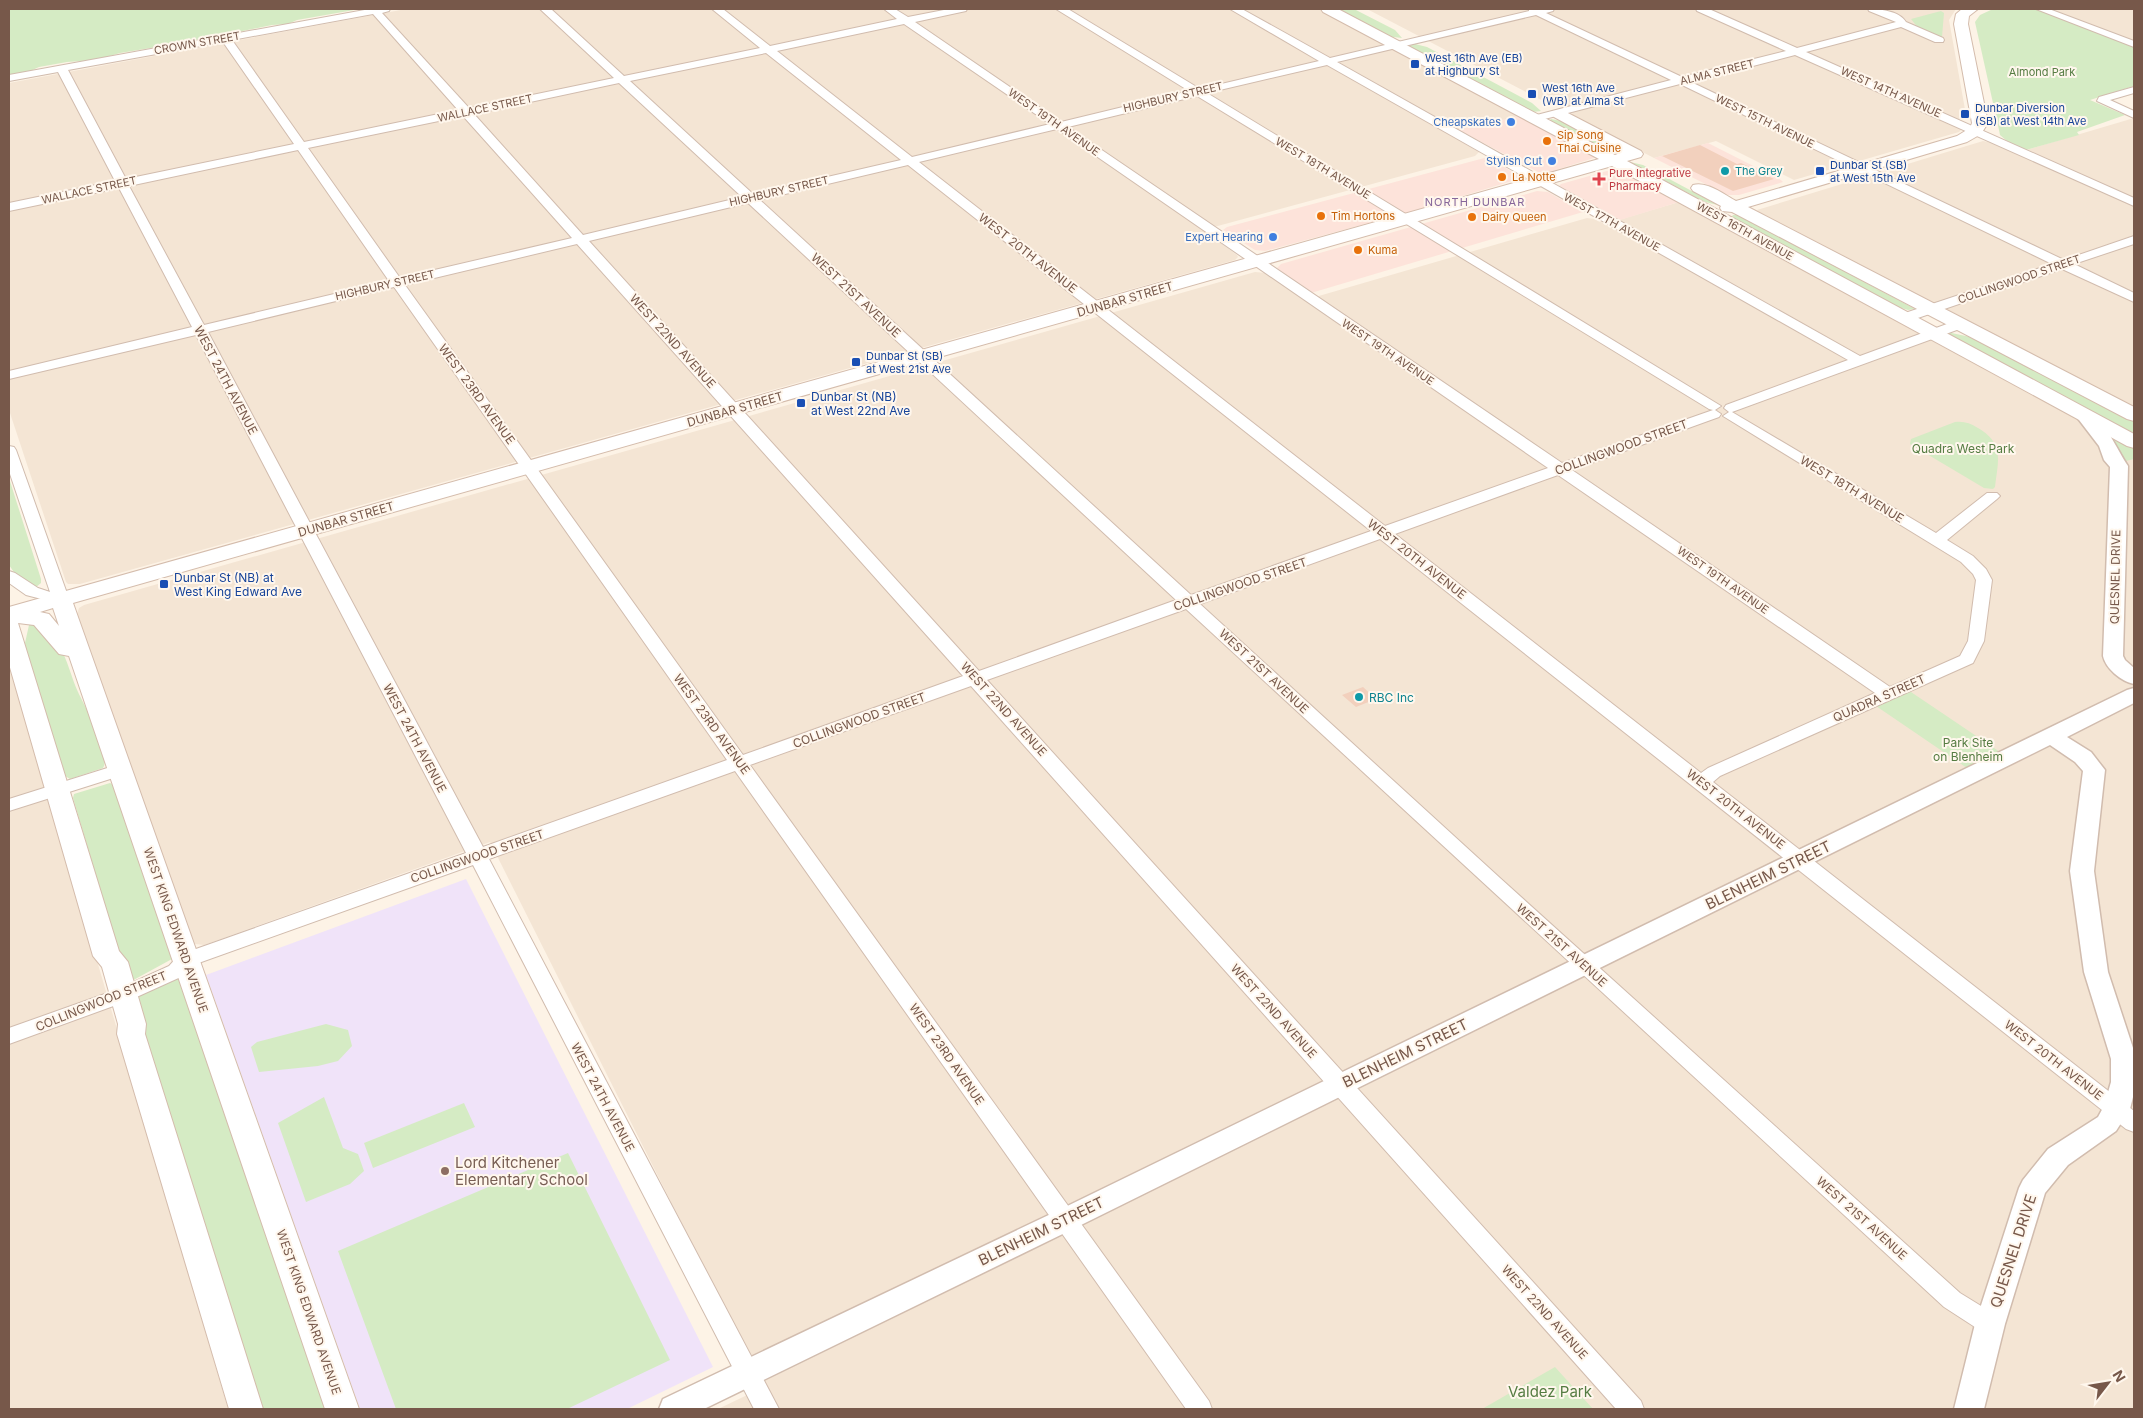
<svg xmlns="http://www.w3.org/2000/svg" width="2143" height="1418" font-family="Inter,sans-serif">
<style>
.residential{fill:#f4e5d4}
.commercial{fill:#fde3da}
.education{fill:#f0e3f9}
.green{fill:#d5ebc4}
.building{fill:#f2d0bd}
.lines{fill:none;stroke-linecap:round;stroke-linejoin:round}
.minor-casing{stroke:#d1bcae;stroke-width:2}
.tertiary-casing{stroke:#d1bcae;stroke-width:3}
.secondary-casing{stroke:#d4bcac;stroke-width:2}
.minor{fill:#fff;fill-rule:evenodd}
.tertiary{fill:#fff;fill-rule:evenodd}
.secondary{fill:#fff;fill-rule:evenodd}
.transit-dot{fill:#1a4fb4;stroke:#fff7ed;stroke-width:2}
.shop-dot{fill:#3f7fe0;stroke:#fff7ed;stroke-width:2}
.food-dot{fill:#e8710a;stroke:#fff7ed;stroke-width:2}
.culture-dot{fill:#0f9aa8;stroke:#fff7ed;stroke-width:2}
.health-dot{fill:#e0444e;stroke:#fff7ed;stroke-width:2}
.education-dot{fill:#8d6e63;stroke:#fff7ed;stroke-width:2}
.labels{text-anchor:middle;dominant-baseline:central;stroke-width:4;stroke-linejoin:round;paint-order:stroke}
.far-street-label{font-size:11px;fill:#77584a;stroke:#fff7ed}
.far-transit-label{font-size:11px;fill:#164399;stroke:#fff7ed;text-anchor:start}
.far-park-label{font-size:11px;fill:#557c42;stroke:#fff7ed}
.far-shop-label{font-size:11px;fill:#366cbe;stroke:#fff7ed;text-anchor:end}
.far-food-label{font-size:11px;fill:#c56008;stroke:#fff7ed;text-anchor:start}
.far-culture-label{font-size:11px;fill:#0d838f;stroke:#fff7ed;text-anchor:start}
.far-health-label{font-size:11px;fill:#be3a42;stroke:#fff7ed;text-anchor:start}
.far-neighbourhood-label{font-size:11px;letter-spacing:1px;fill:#86669a;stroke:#fff7ed}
.street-label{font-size:12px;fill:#77584a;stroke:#fff7ed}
.transit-label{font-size:12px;fill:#164399;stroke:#fff7ed;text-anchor:start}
.park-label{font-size:12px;fill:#557c42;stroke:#fff7ed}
.culture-label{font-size:12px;fill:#0d838f;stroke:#fff7ed;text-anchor:start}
.near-street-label{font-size:15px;fill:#77584a;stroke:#fff7ed}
.near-education-label{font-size:15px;fill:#785e54;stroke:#fff7ed;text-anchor:start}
.near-park-label{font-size:15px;fill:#557c42;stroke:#fff7ed}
</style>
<rect width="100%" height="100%" fill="#fdf3e6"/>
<!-- residential -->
<path class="residential" d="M 406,9 L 1319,9 L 1518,116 L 1448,134 L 1479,152 L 1475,156 L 1203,230 L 1237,255 L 1238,257 L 1235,260 L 80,584 L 68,584 L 66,582 L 9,410 L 9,83 Z
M 1367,9 L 1956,9 L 1949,20 L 1966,115 L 1962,116 L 1960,127 L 1962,129 L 1959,132 L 1794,180 L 1716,141 L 1654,158 L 1573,116 L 1572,114 L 1574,110 L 1567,107 L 1553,106 Z
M 2050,9 L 2134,9 L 2134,41 Z
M 2134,118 L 2134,410 L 1760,214 L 1757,210 L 1983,141 L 2026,150 Z
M 1679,202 L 2134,447 L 2134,1409 L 718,1409 L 764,1387 L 490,842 L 204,945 L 195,944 L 193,941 L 77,614 L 79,608 L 84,605 L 1255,272 L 1266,273 L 1305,300 L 1587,218 L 1594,219 L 1605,224 Z
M 9,662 L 105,988 L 228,1409 L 9,1409 Z"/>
<!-- commercial -->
<path class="commercial" d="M 1518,116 L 1591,154 L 1594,158 L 1546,173 L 1538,172 L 1459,130 Z
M 1708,143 L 1781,180 L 1783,182 L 1739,195 L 1727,195 L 1654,158 Z
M 1488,157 L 1522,178 L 1413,211 L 1265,251 L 1255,250 L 1223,230 L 1227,227 Z
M 1607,171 L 1626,174 L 1679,202 L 1620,220 L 1559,186 L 1561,184 Z
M 1537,191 L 1548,192 L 1583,212 L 1311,293 L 1277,268 L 1281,264 Z"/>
<!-- education -->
<path class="education" d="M 466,879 L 713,1367 L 627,1409 L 360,1409 L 206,975 Z"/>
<!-- green -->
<path class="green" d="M 9,9 L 360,9 L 297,20 L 288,24 L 272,25 L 199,40 L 183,41 L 175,44 L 120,53 L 96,60 L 67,62 L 39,67 L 24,74 L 9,76 Z
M 1333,9 L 1354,9 L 1395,30 L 1402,38 L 1385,36 Z
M 1993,9 L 2035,9 L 2134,46 L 2134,86 L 2090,100 L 2125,115 L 2077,132 L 2079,135 L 2026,150 L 2007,141 L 2000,135 L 1999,130 L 1975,22 L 1980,15 Z
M 1941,11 L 1944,13 L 1942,37 L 1919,29 L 1911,19 Z
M 1415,44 L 1427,47 L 1532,103 L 1541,111 L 1533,112 L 1415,52 L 1409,46 Z
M 1551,119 L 1571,123 L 1617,152 L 1611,154 L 1549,121 Z
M 1630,162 L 1643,165 L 1718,205 L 1705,202 Z
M 1733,215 L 1739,215 L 1915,309 L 1908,310 L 1898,307 L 1731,218 Z
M 1947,332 L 1975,338 L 2134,422 L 2134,437 L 1951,339 L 1945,335 Z
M 1955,422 C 1964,421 1970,423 1978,428 C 2005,444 1998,460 1995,487 L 1993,489 L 1984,488 L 1910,444 L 1911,439 Z
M 2107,432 L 2134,447 L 2134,459 L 2122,462 Z
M 9,478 L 41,579 L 41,583 L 35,588 L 18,578 L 9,565 Z
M 33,622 C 41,629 52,637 59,646 C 68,660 71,677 78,692 C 85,707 112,754 103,768 L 70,779 L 65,776 L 26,651 L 25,643 L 29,625 Z
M 1908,690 L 2000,752 L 1967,768 L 1876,706 Z
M 110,783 L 114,785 L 172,959 L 128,983 L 73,798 L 74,794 Z
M 178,975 L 181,982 L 325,1409 L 261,1409 L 253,1392 L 137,1010 L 135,1000 L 138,996 Z
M 326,1024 L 348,1030 L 352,1046 L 338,1061 L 318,1066 L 259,1072 L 251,1047 L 257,1042 Z
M 324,1097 L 343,1148 L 358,1154 L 364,1171 L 350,1184 L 306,1202 L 278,1123 Z
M 464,1103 L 475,1127 L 373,1168 L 364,1143 Z
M 568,1153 L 670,1360 L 567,1409 L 396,1409 L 338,1251 Z
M 1555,1367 L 1593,1409 L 1482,1409 Z"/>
<!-- building -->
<path class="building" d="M 1700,145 L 1737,164 L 1741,163 L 1774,179 L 1733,191 L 1662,156 Z
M 1363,687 L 1376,699 L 1356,707 L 1342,695 Z"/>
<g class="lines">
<!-- minor casing -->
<g class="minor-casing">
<path id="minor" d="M 370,9 L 390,9 L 389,11 L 382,13 L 469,108 L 614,78 L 540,9 L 551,9 L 624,76 L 760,48 L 712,9 L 723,9 L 770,46 L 897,19 L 884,9 L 895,9 L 908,17 L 949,9 L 967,9 L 966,11 L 915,22 L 1061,122 L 1189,91 L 1056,9 L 1068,9 L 1200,89 L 1319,61 L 1230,9 L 1242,9 L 1330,58 L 1529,11 L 1529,9 L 1554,9 L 1553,11 L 1546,13 L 1682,77 L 1786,51 L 1697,11 L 1696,9 L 1709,9 L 1797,48 L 1896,22 L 1869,11 L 1868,9 C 1881,9 1899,11 1906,22 L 1943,38 L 1944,40 L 1943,42 L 1935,42 L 1901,27 L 1806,52 L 2134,198 L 2134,206 L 1795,55 L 1691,82 L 2064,260 L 2134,236 L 2134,244 L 2074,264 L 2134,293 L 2134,302 L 2062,269 L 1909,321 L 1899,321 L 1897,318 L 1899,315 L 2052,264 L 1680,84 L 1533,122 L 1529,121 L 1527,119 L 1529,117 L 1671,80 L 1536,15 L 1337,62 L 1860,356 L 1955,321 L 1965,321 L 1967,324 L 1965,327 L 1732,412 L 1936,533 L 1987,493 L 1997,493 L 2000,496 L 1997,499 L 1947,540 L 1973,556 L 1986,569 L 1992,580 L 1984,641 L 1973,663 L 1720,776 L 1713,782 L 2134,1111 L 2134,1132 L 2126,1129 L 1380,539 L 1200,604 L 1500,878 L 1960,1293 L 1999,1317 L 2002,1324 L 1999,1331 L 1990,1334 L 1981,1331 L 1944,1307 L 1186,609 L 987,680 L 1641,1401 L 1644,1409 L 1616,1409 L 971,686 L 750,765 L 1209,1401 L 1212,1409 L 1186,1409 L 735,771 L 489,859 L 779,1409 L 754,1409 L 473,865 L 193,965 L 183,976 L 130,1000 L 9,1044 L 9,1028 L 116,990 L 169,966 L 179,955 L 466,853 L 196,335 L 9,379 L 9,371 L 192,327 L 119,188 L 9,211 L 9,203 L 115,181 L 58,72 L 9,81 L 9,75 ZM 373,14 L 458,110 L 304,142 L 232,40 ZM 904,24 L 1050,124 L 912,157 L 777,51 ZM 223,42 L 294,144 L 126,179 L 68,70 ZM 766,53 L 901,160 L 753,194 L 630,81 ZM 1327,65 L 1848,360 L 1726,405 L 1724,408 L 1729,412 L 1723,416 L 1961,562 L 1973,574 L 1976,580 L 1968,641 L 1960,656 L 1890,687 L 1572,470 L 1719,417 L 1721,414 L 1715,410 L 1721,406 L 1207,93 ZM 619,83 L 742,197 L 583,235 L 474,114 ZM 1197,96 L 1709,409 L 1713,410 L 1562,463 L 1068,127 ZM 463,116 L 572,238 L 400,278 L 308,148 ZM 1057,129 L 1548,468 L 1385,526 L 919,162 ZM 298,150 L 389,281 L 204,325 L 129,186 ZM 908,165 L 1371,531 L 1191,595 L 760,200 ZM 748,203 L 1176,600 L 979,671 L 589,241 ZM 577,244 L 963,676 L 743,755 L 405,285 ZM 394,287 L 727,760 L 483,847 L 208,332 ZM 1558,475 L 1875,693 L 1708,768 L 1701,773 L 1395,534 Z
M 2036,9 L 2049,9 L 2134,41 L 2134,47 Z
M 2134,87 L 2134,93 L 2110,100 L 2134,111 L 2134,118 L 2097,101 L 2099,97 Z
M 9,446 L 14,447 L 16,450 L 69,599 L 67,602 L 61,604 L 26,595 L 9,583 L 9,571 L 15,573 L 38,588 L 50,592 L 9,471 Z
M 120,764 L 126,766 L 129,770 L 126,774 L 9,811 L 9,799 Z"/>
</g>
<!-- tertiary casing -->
<g class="tertiary-casing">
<path id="tertiary" d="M 2085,411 C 2103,415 2118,452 2128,466 L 2123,656 L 2125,660 L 2134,668 L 2134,684 C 2121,681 2106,669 2103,656 L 2110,467 L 2104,460 L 2099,446 L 2076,416 L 2079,412 Z
M 2134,688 L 2134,703 L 2067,737 L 2091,752 L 2105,770 L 2094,871 L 2108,972 L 2134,1051 L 2134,1093 L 2130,1109 L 2116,1131 L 2068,1165 L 2045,1193 L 2005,1324 L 1984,1409 L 1954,1409 L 1975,1324 L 2019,1188 L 2023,1180 L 2048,1149 L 2098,1117 L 2104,1106 L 2111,1082 L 2111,1059 L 2084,972 L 2070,871 L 2083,771 L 2075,762 L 2050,745 L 1075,1228 L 704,1409 L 659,1409 L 663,1399 L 1055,1212 L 2127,690 Z"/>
</g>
<!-- secondary casing -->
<g class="secondary-casing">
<path id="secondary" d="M 1321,9 L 1338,9 L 1615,155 L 1620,153 L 1554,117 L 1551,114 L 1554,111 L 1564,111 L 1641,151 L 1643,154 L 1641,157 L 1627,161 L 2134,434 L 2134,448 L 2127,446 L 1612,166 L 73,603 L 359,1409 L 325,1409 L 69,656 L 59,654 L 34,625 L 18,623 L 119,951 L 128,962 L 146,1024 L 145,1034 L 263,1409 L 229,1409 L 117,1034 L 118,1024 L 102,967 L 93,956 L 9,664 L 9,607 L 1599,159 L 1323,12 ZM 53,608 L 59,626 L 49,614 L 40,612 Z
M 1962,9 L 1978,9 L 1969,16 L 1968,24 L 1988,123 L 1981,134 L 1967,142 L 1748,207 L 2134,407 L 2134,421 L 2127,419 L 1732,212 L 1722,211 L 1720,208 L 1721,206 L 1693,191 L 1691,188 L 1693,185 C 1707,181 1723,194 1736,201 L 1957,136 L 1970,128 L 1972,123 L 1954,24 L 1956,14 Z"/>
</g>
<!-- minor -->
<use href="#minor" class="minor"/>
<!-- tertiary -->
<use href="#tertiary" class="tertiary"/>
<!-- secondary -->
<use href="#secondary" class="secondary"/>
</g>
<!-- markers -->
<g class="transit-dot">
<rect x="1410" y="59" width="10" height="10" rx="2.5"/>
<rect x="1527" y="89" width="10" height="10" rx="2.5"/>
<rect x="1960" y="109" width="10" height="10" rx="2.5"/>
<rect x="1815" y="166" width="10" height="10" rx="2.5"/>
<rect x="851" y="357" width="10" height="10" rx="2.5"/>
<rect x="796" y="398" width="10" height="10" rx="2.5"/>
<rect x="159" y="579" width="10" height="10" rx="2.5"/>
</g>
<g class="shop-dot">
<circle cx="1511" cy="122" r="5"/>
<circle cx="1552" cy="161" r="5"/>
<circle cx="1273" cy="237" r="5"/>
</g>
<g class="food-dot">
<circle cx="1547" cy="141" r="5"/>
<circle cx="1502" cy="177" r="5"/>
<circle cx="1321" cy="216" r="5"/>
<circle cx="1472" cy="217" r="5"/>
<circle cx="1358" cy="250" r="5"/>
</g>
<g class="culture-dot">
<circle cx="1725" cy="171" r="5"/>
<circle cx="1359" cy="697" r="5"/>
</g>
<path class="health-dot" d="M1596.5 171.5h5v5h5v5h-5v5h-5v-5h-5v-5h5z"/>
<circle class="education-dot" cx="445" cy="1171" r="5"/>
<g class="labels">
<!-- far-street labels -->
<g class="far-street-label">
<text transform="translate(197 43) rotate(-10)">CROWN STREET</text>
<text transform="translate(1717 72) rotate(-14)">ALMA STREET</text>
<text transform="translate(1891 92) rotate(24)">WEST 14TH AVENUE</text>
<text transform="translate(1173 97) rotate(-13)">HIGHBURY STREET</text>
<text transform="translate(485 108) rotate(-12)">WALLACE STREET</text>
<text transform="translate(1765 121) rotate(26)">WEST 15TH AVENUE</text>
<text transform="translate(1054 122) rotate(35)">WEST 19TH AVENUE</text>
<text transform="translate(1323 168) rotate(31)">WEST 18TH AVENUE</text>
<text transform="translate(89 190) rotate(-12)">WALLACE STREET</text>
<text transform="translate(779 191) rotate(-13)">HIGHBURY STREET</text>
<text transform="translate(1612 222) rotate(29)">WEST 17TH AVENUE</text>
<text transform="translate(1745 231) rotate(29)">WEST 16TH AVENUE</text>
<text transform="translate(2019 279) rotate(-19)">COLLINGWOOD STREET</text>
<text transform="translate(385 285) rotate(-13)">HIGHBURY STREET</text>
<text transform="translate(1388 352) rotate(34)">WEST 19TH AVENUE</text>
<text transform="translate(1723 580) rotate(35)">WEST 19TH AVENUE</text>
</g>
<!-- far-transit labels -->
<g class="far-transit-label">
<text x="1425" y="58">West 16th Ave (EB)<tspan x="1425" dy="13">at Highbury St</tspan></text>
<text x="1542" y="88">West 16th Ave<tspan x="1542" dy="13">(WB) at Alma St</tspan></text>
<text x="1975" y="108">Dunbar Diversion<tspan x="1975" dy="13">(SB) at West 14th Ave</tspan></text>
<text x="1830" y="165">Dunbar St (SB)<tspan x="1830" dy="13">at West 15th Ave</tspan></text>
<text x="866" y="356">Dunbar St (SB)<tspan x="866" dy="13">at West 21st Ave</tspan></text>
</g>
<!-- far-park labels -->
<g class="far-park-label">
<text x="2042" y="72">Almond Park</text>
</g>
<!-- far-shop labels -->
<g class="far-shop-label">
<text x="1501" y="122">Cheapskates</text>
<text x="1542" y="161">Stylish Cut</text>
<text x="1263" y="237">Expert Hearing</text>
</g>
<!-- far-food labels -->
<g class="far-food-label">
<text x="1557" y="135">Sip Song<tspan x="1557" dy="13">Thai Cuisine</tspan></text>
<text x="1512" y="177">La Notte</text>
<text x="1331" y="216">Tim Hortons</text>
<text x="1482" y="217">Dairy Queen</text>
<text x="1368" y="250">Kuma</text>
</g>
<!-- far-culture labels -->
<g class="far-culture-label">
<text x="1735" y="171">The Grey</text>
</g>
<!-- far-health labels -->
<g class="far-health-label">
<text x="1609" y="173">Pure Integrative<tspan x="1609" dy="13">Pharmacy</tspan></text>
</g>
<!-- far-neighbourhood labels -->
<g class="far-neighbourhood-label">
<text x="1475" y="202">NORTH DUNBAR</text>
</g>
<!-- street labels -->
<g class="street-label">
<text transform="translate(1028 253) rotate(38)">WEST 20TH AVENUE</text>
<text transform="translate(856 295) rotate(43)">WEST 21ST AVENUE</text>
<text transform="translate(1125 299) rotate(-16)">DUNBAR STREET</text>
<text transform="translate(673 341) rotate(48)">WEST 22ND AVENUE</text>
<text transform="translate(226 380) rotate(62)">WEST 24TH AVENUE</text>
<text transform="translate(477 394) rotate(54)">WEST 23RD AVENUE</text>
<text transform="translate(735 409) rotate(-16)">DUNBAR STREET</text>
<text transform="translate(1621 447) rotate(-20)">COLLINGWOOD STREET</text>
<text transform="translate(1852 489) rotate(31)">WEST 18TH AVENUE</text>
<text transform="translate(346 519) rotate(-16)">DUNBAR STREET</text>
<text transform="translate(1417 559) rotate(38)">WEST 20TH AVENUE</text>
<text transform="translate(2115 577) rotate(-89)">QUESNEL DRIVE</text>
<text transform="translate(1240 584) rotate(-19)">COLLINGWOOD STREET</text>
<text transform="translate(1264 671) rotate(43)">WEST 21ST AVENUE</text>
<text transform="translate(1879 698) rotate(-24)">QUADRA STREET</text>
<text transform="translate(1004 709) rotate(48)">WEST 22ND AVENUE</text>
<text transform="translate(859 720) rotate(-20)">COLLINGWOOD STREET</text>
<text transform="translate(712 724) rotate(54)">WEST 23RD AVENUE</text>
<text transform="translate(415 738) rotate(62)">WEST 24TH AVENUE</text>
<text transform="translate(1736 809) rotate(38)">WEST 20TH AVENUE</text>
<text transform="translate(477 856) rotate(-19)">COLLINGWOOD STREET</text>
<text transform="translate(176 930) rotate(71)">WEST KING EDWARD AVENUE</text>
<text transform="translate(1562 945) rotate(42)">WEST 21ST AVENUE</text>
<text transform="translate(101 1001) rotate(-22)">COLLINGWOOD STREET</text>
<text transform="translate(1274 1011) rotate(48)">WEST 22ND AVENUE</text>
<text transform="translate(947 1054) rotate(55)">WEST 23RD AVENUE</text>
<text transform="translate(2054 1060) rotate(38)">WEST 20TH AVENUE</text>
<text transform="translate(603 1097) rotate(62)">WEST 24TH AVENUE</text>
<text transform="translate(1862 1218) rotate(42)">WEST 21ST AVENUE</text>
<text transform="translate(309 1312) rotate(71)">WEST KING EDWARD AVENUE</text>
<text transform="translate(1545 1312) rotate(48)">WEST 22ND AVENUE</text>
</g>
<!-- transit labels -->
<g class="transit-label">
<text x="811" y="396">Dunbar St (NB)<tspan x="811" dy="14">at West 22nd Ave</tspan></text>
<text x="174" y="577">Dunbar St (NB) at<tspan x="174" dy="14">West King Edward Ave</tspan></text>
</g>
<!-- park labels -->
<g class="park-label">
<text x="1963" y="448">Quadra West Park</text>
<text x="1968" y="742">Park Site<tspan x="1968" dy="14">on Blenheim</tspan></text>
</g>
<!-- culture labels -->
<g class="culture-label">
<text x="1369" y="697">RBC Inc</text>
</g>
<!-- near-street labels -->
<g class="near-street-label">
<text transform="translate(1768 875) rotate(-26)">BLENHEIM STREET</text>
<text transform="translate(1405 1053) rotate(-26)">BLENHEIM STREET</text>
<text transform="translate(1041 1231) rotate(-26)">BLENHEIM STREET</text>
<text transform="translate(2013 1251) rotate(-72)">QUESNEL DRIVE</text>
</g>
<!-- near-education labels -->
<g class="near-education-label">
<text x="455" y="1162">Lord Kitchener<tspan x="455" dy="17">Elementary School</tspan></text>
</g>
<!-- near-park labels -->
<g class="near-park-label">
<text x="1550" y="1391">Valdez Park</text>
</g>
</g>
<!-- border -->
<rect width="2143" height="1418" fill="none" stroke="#77584a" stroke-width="20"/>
<!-- north arrow -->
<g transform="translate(2108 1383) rotate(59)" stroke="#fff7ed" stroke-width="4" paint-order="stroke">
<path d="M0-4L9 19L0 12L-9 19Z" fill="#77584a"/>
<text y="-8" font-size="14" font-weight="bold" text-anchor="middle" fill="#77584a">N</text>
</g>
</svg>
